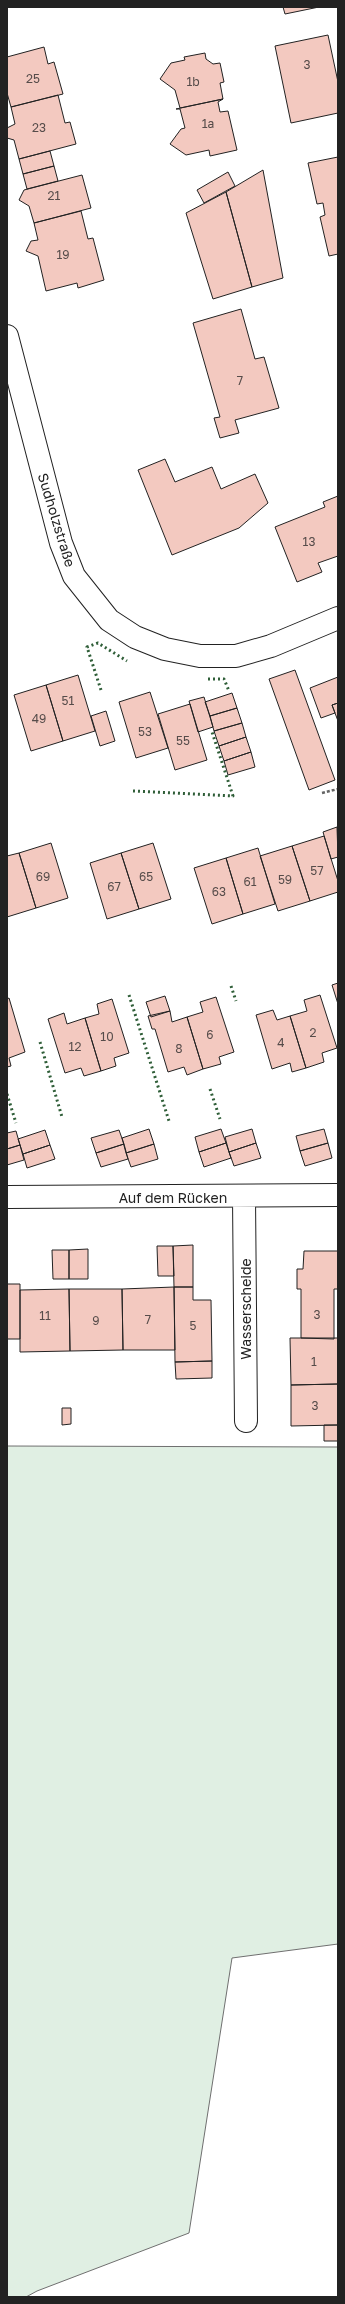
<svg xmlns="http://www.w3.org/2000/svg" width="345" height="2304" font-family="'Golos Text',sans-serif">
<style>
.green{fill:#e0efe3;stroke:#6f6f6f}
.building{fill:#f3c9c0;stroke:#222}
.lines{fill:none;stroke-linecap:round;stroke-linejoin:round}
.minor-casing{stroke:#222;stroke-width:24}
.path{stroke:#646464;stroke-width:2.5;stroke-dasharray:3 2;stroke-linecap:butt}
.minor{stroke:#fff;stroke-width:22}
.hedge{stroke:#2f5e38;stroke-width:3;stroke-dasharray:2 3;stroke-linecap:butt}
.labels{text-anchor:middle;dominant-baseline:central;stroke-width:3;stroke-linejoin:round;paint-order:stroke}
.number-label{font-size:12px;fill:#564c4a}
.street-label{font-size:14px;fill:#222;stroke:#fff}
</style>
<rect width="100%" height="100%" fill="#fff"/>
<!-- green -->
<path class="green" d="M 7,1446 L 338,1447 L 338,1944 L 232,1958 L 189,2233 L 37,2291 L 26,2297 L 7,2297 Z"/>
<!-- building -->
<path class="building" d="M 283,7 L 319,7 L 285,14 Z
M 328,35 L 338,82 L 338,113 L 291,123 L 275,46 Z
M 44,47 L 48,64 L 54,62 L 63,94 L 11,107 L 7,93 L 7,57 Z
M 205,53 L 206,59 L 213,64 L 220,63 L 224,82 L 220,83 L 223,99 L 180,108 L 175,90 L 160,79 L 171,63 L 185,60 L 184,57 Z
M 58,95 L 65,123 L 70,122 L 76,144 L 19,159 L 14,140 L 7,138 L 7,128 L 15,124 L 11,107 Z
M 223,99 L 218,102 L 220,112 L 228,111 L 237,150 L 210,156 L 209,150 L 186,155 L 170,144 L 181,129 L 185,128 L 180,109 L 176,109 Z
M 50,151 L 54,166 L 23,174 L 19,159 Z
M 338,157 L 338,254 L 329,256 L 320,217 L 325,215 L 323,203 L 317,204 L 308,163 Z
M 54,166 L 58,181 L 27,189 L 23,174 Z
M 263,170 L 283,278 L 252,287 L 226,192 Z
M 228,172 L 235,186 L 204,203 L 197,190 Z
M 82,175 L 91,208 L 34,223 L 29,206 L 19,200 L 24,190 Z
M 226,192 L 252,287 L 213,299 L 186,213 Z
M 81,211 L 88,239 L 93,238 L 104,280 L 78,288 L 77,283 L 46,291 L 38,256 L 26,251 L 31,241 L 38,240 L 34,223 Z
M 241,309 L 255,359 L 264,357 L 279,408 L 235,420 L 239,433 L 220,438 L 214,418 L 220,417 L 193,323 Z
M 165,459 L 175,482 L 212,467 L 221,489 L 255,474 L 268,503 L 239,528 L 172,555 L 138,470 Z
M 338,496 L 338,556 L 318,563 L 322,572 L 297,582 L 275,527 L 325,507 L 323,502 Z
M 295,670 L 335,780 L 309,790 L 269,679 Z
M 78,675 L 95,731 L 63,741 L 46,685 Z
M 338,677 L 338,703 L 332,705 L 335,713 L 321,718 L 310,688 Z
M 46,685 L 63,741 L 31,751 L 14,695 Z
M 150,692 L 168,748 L 136,758 L 119,702 Z
M 232,693 L 237,708 L 210,716 L 205,702 Z
M 204,697 L 213,727 L 198,732 L 189,701 Z
M 338,703 L 338,721 L 332,705 Z
M 190,704 L 207,760 L 175,770 L 158,714 Z
M 237,708 L 242,723 L 214,731 L 210,716 Z
M 106,711 L 115,741 L 100,746 L 91,716 Z
M 242,723 L 246,737 L 219,746 L 214,731 Z
M 246,737 L 251,752 L 224,761 L 219,746 Z
M 251,752 L 255,767 L 228,775 L 224,761 Z
M 337,827 L 338,857 L 331,859 L 323,832 Z
M 324,836 L 338,881 L 338,892 L 310,901 L 292,846 Z
M 51,843 L 68,898 L 36,908 L 19,853 Z
M 153,843 L 171,899 L 139,909 L 121,853 Z
M 292,846 L 310,901 L 278,911 L 260,856 Z
M 258,848 L 275,904 L 243,914 L 226,858 Z
M 19,853 L 36,908 L 7,917 L 7,856 Z
M 121,853 L 139,909 L 107,919 L 90,863 Z
M 226,858 L 243,914 L 212,924 L 194,868 Z
M 338,983 L 338,1004 L 332,985 Z
M 320,995 L 337,1048 L 322,1053 L 324,1062 L 306,1068 L 290,1016 L 307,1011 L 304,1000 Z
M 165,996 L 170,1011 L 151,1017 L 146,1002 Z
M 216,997 L 234,1052 L 219,1057 L 221,1064 L 203,1069 L 187,1017 L 203,1012 L 200,1002 Z
M 9,998 L 25,1052 L 9,1058 L 11,1066 L 7,1067 L 7,999 Z
M 112,999 L 129,1053 L 114,1058 L 116,1066 L 101,1071 L 85,1018 L 99,1014 L 97,1004 Z
M 273,1010 L 277,1020 L 290,1016 L 306,1068 L 292,1072 L 290,1063 L 272,1069 L 256,1015 Z
M 170,1011 L 172,1022 L 187,1017 L 203,1069 L 187,1075 L 184,1067 L 168,1072 L 155,1029 L 152,1029 L 148,1016 Z
M 64,1013 L 67,1024 L 85,1018 L 101,1071 L 84,1076 L 81,1068 L 65,1073 L 48,1019 Z
M 149,1129 L 154,1144 L 126,1153 L 122,1138 Z
M 221,1129 L 226,1143 L 199,1152 L 195,1137 Z
M 252,1129 L 256,1143 L 229,1152 L 225,1137 Z
M 324,1129 L 328,1143 L 300,1151 L 296,1136 Z
M 45,1130 L 50,1145 L 23,1154 L 18,1139 Z
M 119,1130 L 124,1144 L 96,1153 L 91,1138 Z
M 16,1131 L 20,1145 L 7,1149 L 7,1133 Z
M 226,1143 L 231,1158 L 204,1167 L 199,1152 Z
M 256,1143 L 261,1158 L 234,1166 L 229,1152 Z
M 328,1143 L 332,1158 L 305,1166 L 300,1151 Z
M 124,1144 L 128,1159 L 101,1167 L 96,1153 Z
M 154,1144 L 158,1159 L 131,1167 L 126,1153 Z
M 20,1145 L 24,1160 L 7,1165 L 7,1149 Z
M 50,1145 L 55,1159 L 27,1168 L 23,1154 Z
M 193,1245 L 193,1287 L 174,1287 L 173,1246 Z
M 157,1246 L 173,1246 L 174,1276 L 158,1276 Z
M 88,1249 L 88,1279 L 69,1279 L 69,1250 Z
M 52,1250 L 69,1250 L 69,1279 L 53,1279 Z
M 304,1251 L 338,1251 L 338,1289 L 334,1289 L 334,1339 L 301,1338 L 301,1289 L 297,1289 L 297,1269 L 303,1269 Z
M 7,1284 L 20,1284 L 20,1339 L 7,1339 Z
M 174,1287 L 175,1350 L 123,1350 L 122,1289 Z
M 174,1287 L 193,1287 L 193,1300 L 211,1300 L 212,1361 L 175,1362 Z
M 69,1289 L 70,1351 L 20,1352 L 20,1290 Z
M 69,1289 L 122,1289 L 123,1350 L 70,1351 Z
M 290,1338 L 338,1338 L 338,1384 L 291,1385 Z
M 212,1361 L 212,1378 L 176,1379 L 175,1362 Z
M 338,1384 L 338,1425 L 291,1426 L 291,1385 Z
M 62,1408 L 71,1408 L 71,1424 L 62,1425 Z
M 324,1425 L 338,1425 L 338,1441 L 324,1441 Z"/>
<g class="lines">
<!-- minor casing -->
<g class="minor-casing">
<path id="minor" d="M 7,336 L 61,543 L 74,576 L 109,620 L 135,637 L 165,649 L 200,656 L 236,656 L 271,646 L 338,618
M 7,1197 L 338,1195
M 244,1197 L 246,1421"/>
</g>
<!-- path -->
<path class="path" d="M 322,793 L 338,789"/>
<!-- minor -->
<use href="#minor" class="minor"/>
<!-- hedge -->
<path class="hedge" d="M 208,679 L 224,679 L 229,691
M 101,690 L 87,647 L 98,643 L 127,661
M 133,791 L 233,796 L 212,732
M 231,986 L 236,1001
M 129,995 L 169,1121
M 40,1042 L 62,1117
M 210,1089 L 220,1119
M 7,1094 L 16,1123"/>
</g>
<g class="labels">
<!-- number labels -->
<g class="number-label">
<text x="307" y="64">3</text>
<text x="33" y="78">25</text>
<text x="193" y="81">1b</text>
<text x="208" y="123">1a</text>
<text x="39" y="127">23</text>
<text x="54" y="195">21</text>
<text x="63" y="254">19</text>
<text x="240" y="380">7</text>
<text x="309" y="541">13</text>
<text x="68" y="700">51</text>
<text x="39" y="718">49</text>
<text x="145" y="731">53</text>
<text x="183" y="740">55</text>
<text x="317" y="870">57</text>
<text x="43" y="876">69</text>
<text x="146" y="876">65</text>
<text x="285" y="879">59</text>
<text x="250" y="881">61</text>
<text x="114" y="886">67</text>
<text x="219" y="891">63</text>
<text x="313" y="1032">2</text>
<text x="210" y="1034">6</text>
<text x="107" y="1036">10</text>
<text x="281" y="1042">4</text>
<text x="75" y="1046">12</text>
<text x="179" y="1048">8</text>
<text x="317" y="1314">3</text>
<text x="45" y="1315">11</text>
<text x="148" y="1319">7</text>
<text x="96" y="1320">9</text>
<text x="193" y="1325">5</text>
<text x="314" y="1361">1</text>
<text x="315" y="1405">3</text>
</g>
<!-- street labels -->
<g class="street-label">
<text transform="translate(57 520) rotate(73)">Sudholzstraße</text>
<text x="173" y="1197">Auf dem Rücken</text>
<text transform="translate(245 1309) rotate(-90)">Wasserscheide</text>
</g>
</g>
<!-- border -->
<rect width="345" height="2304" fill="none" stroke="#222222" stroke-width="16"/>
</svg>
